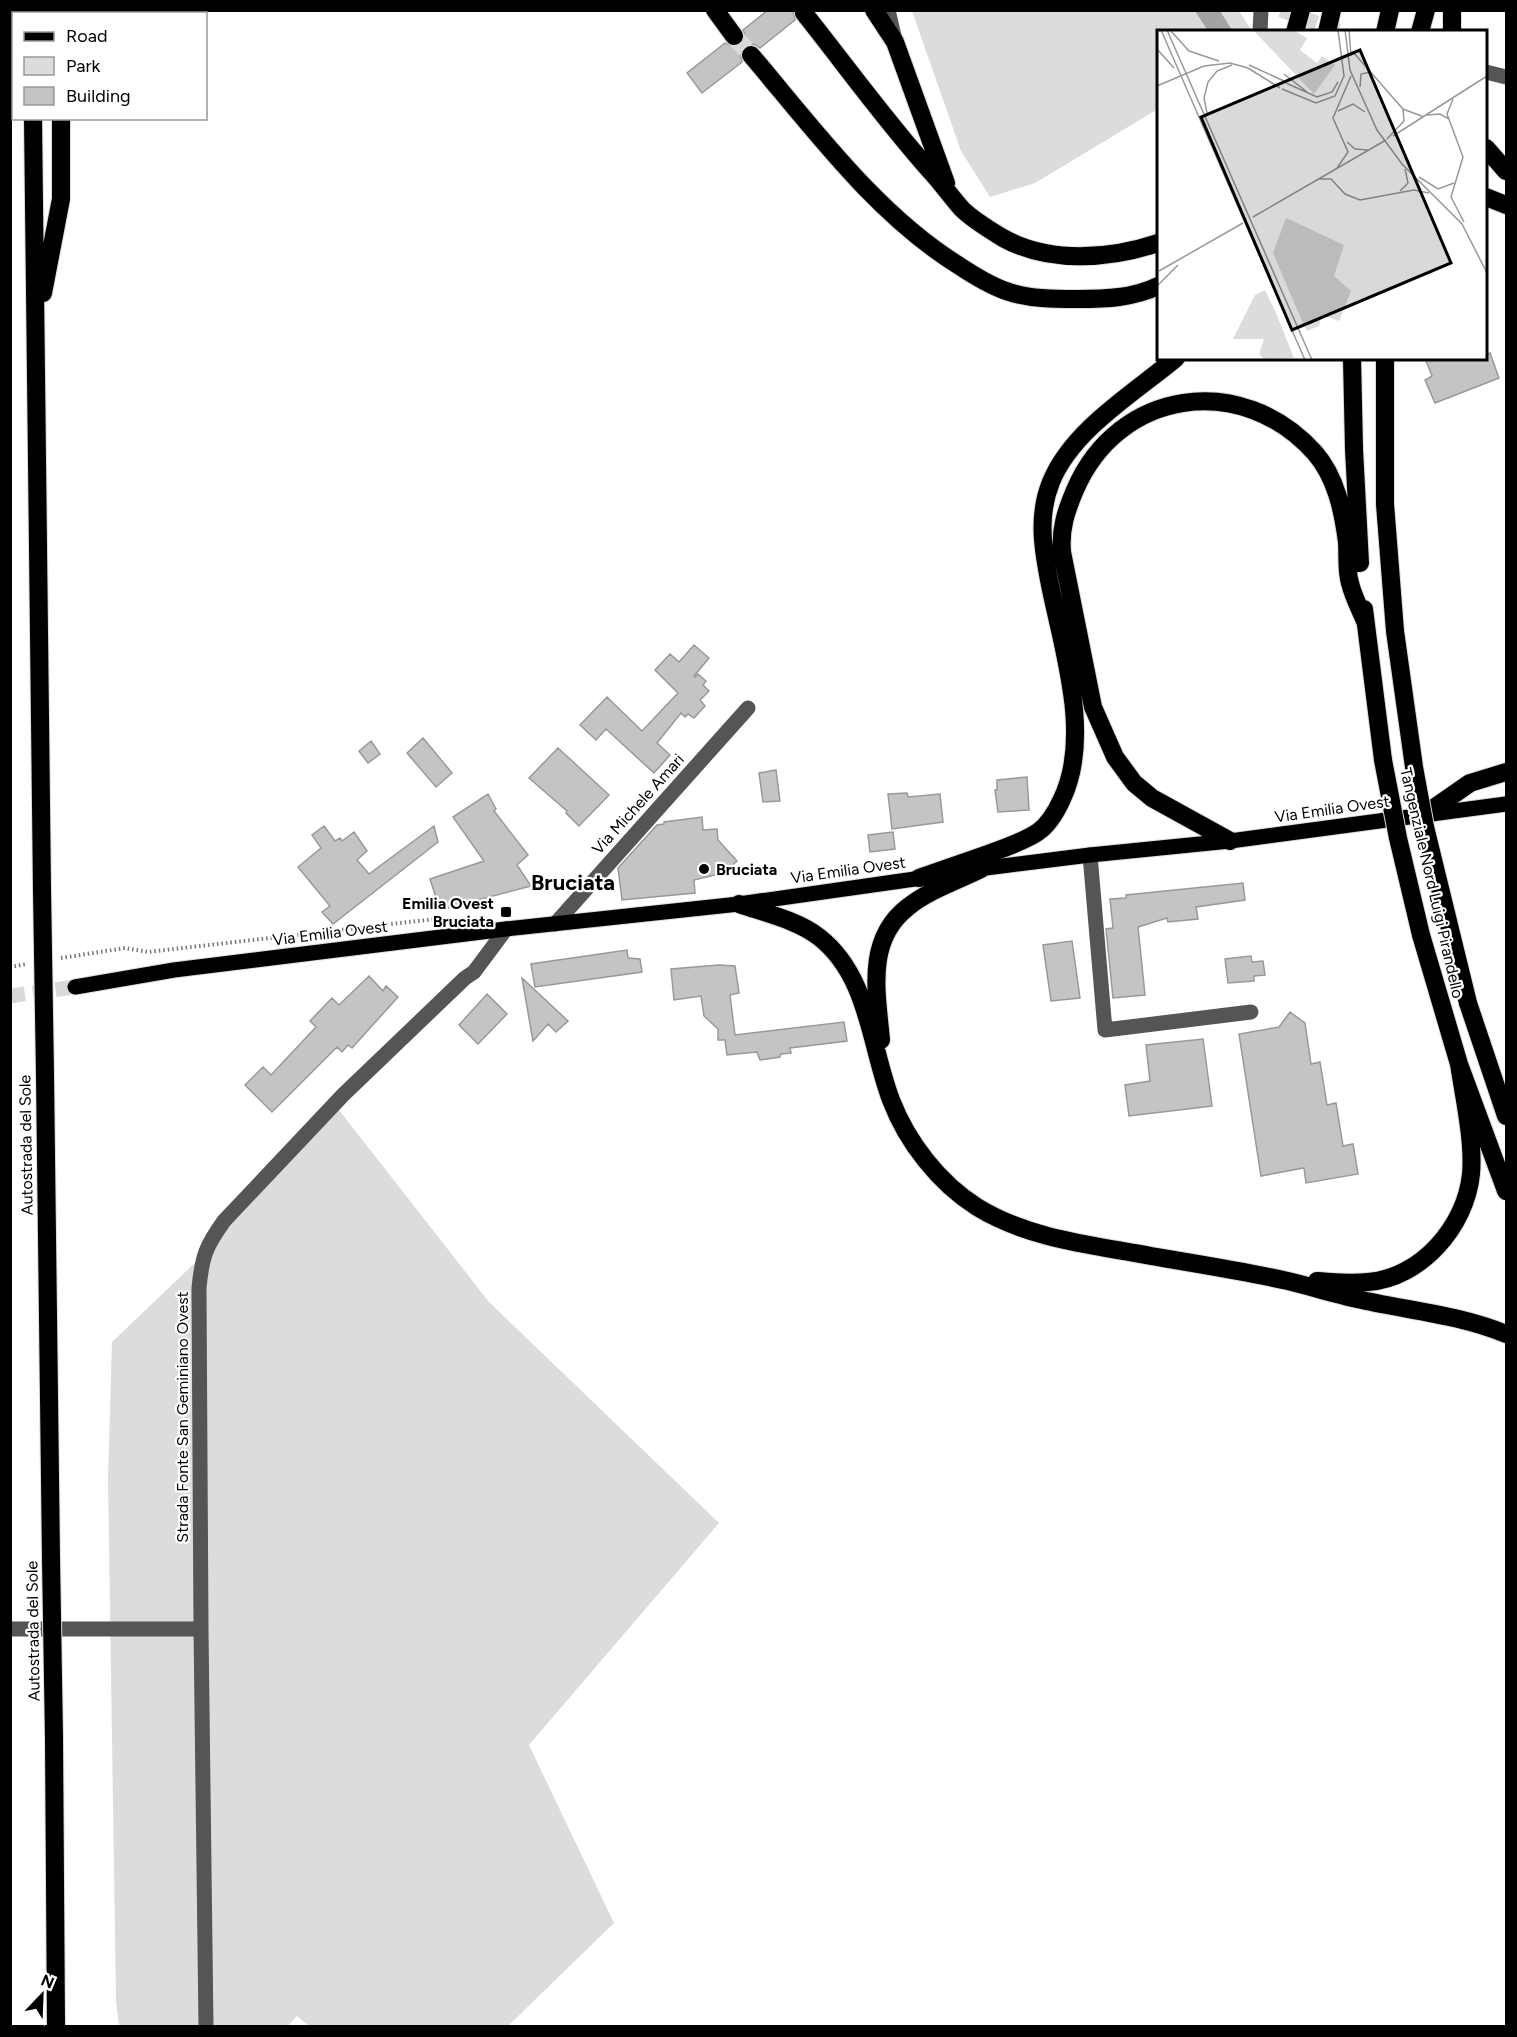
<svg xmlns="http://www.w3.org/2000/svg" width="1517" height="2037" font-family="Figtree,sans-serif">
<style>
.green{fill:#dcdcdc}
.water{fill:#a3a3a3}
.building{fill:#c4c4c4;stroke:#999;stroke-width:1.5}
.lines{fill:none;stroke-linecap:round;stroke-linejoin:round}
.minor-tunnel{stroke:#d9d9d9;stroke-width:15;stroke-dasharray:15 8;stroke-linecap:butt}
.major-tunnel{stroke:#d9d9d9;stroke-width:15;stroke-dasharray:15 8;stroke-linecap:butt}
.highway-tunnel{stroke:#d9d9d9;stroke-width:18;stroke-dasharray:18 9;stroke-linecap:butt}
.major-casing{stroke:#dbdbdb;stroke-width:17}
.highway-casing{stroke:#dbdbdb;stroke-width:20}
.path{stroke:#777;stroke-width:4;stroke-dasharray:1.5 3;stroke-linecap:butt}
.minor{stroke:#555;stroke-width:15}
.major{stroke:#000;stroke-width:15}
.highway{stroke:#000;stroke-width:18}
.highway-bridge-casing{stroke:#dbdbdb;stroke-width:20;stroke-linecap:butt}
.highway-bridge{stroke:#000;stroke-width:18}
.poi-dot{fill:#000;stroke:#fff;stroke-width:2}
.labels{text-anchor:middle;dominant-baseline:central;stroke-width:4.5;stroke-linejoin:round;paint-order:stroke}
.street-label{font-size:16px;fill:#000;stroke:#fff}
.poi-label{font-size:16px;font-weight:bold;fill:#000;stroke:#fff;text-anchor:start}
.district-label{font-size:22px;font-weight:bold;fill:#000;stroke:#fff}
.inset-road{fill:none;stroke:#999;stroke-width:1.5}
.view{fill:#000;fill-opacity:0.15;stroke:#000;stroke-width:3}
.inset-edge{fill:none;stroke:#000;stroke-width:3}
</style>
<rect width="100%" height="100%" fill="#fff"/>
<!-- green -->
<path class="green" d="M 912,11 L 1239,11 L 1252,31 L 1158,32 L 1158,109 L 1035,183 L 990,197 L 961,151 Z
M 339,1110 L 489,1302 L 719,1523 L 529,1745 L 614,1923 L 508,2026 L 309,2026 L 297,2016 L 288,2026 L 119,2026 L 116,2000 L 108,1478 L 112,1342 L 199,1259 Z"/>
<!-- water -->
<path class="water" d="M 1195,11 L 1220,11 L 1232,30 L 1208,31 Z"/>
<!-- building -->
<path class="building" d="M 768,10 L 793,10 L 795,20 L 760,48 L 754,44 L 744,46 L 740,52 L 742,62 L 702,93 L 687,73 L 725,43 L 735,47 L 741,45 L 745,35 L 743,30 Z
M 1490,353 L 1499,378 L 1435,403 L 1425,380 L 1432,376 L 1425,358 L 1485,358 L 1485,355 Z
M 694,645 L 709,658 L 694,676 L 695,677 L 698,674 L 706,681 L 703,685 L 709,691 L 700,700 L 705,706 L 694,718 L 688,714 L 685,717 L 681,713 L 657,743 L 670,755 L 654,773 L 606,729 L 596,740 L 580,725 L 607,697 L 642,731 L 678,693 L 655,670 L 670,654 L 679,662 Z
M 423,738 L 452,773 L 436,787 L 407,753 Z
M 371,741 L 380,754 L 368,763 L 359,751 Z
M 558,748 L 609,795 L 579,826 L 566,813 L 567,811 L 529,778 Z
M 776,770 L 780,801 L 763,802 L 759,773 Z
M 1027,777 L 1029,810 L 998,812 L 995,790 L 997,790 L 997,780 Z
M 907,793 L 908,797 L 940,794 L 943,822 L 892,829 L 888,794 Z
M 488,794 L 496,809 L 494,811 L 528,855 L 517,865 L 531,886 L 440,910 L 430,879 L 484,861 L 453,817 Z
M 702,817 L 703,830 L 717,829 L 718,840 L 737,861 L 723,873 L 694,880 L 695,893 L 622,900 L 618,868 L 657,825 L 664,824 L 664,822 Z
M 324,826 L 335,841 L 340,838 L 342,841 L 354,832 L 367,851 L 357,860 L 369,874 L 434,826 L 438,842 L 333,924 L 322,912 L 330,906 L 298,867 L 321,848 L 312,835 Z
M 893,832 L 895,849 L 870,852 L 868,835 Z
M 1243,883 L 1245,900 L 1196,907 L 1198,919 L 1168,922 L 1167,918 L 1138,927 L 1145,995 L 1113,998 L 1106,929 L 1113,928 L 1110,899 L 1126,898 L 1126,895 Z
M 1072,941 L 1080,998 L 1051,1001 L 1043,945 Z
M 627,950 L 628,958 L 640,959 L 642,972 L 535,987 L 531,964 Z
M 1251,956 L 1252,962 L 1263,961 L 1265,975 L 1254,976 L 1254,981 L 1228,983 L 1225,959 Z
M 719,965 L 735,966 L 739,993 L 730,995 L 735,1035 L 844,1022 L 847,1041 L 790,1048 L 791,1053 L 781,1054 L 780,1057 L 760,1060 L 757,1052 L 727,1055 L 725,1040 L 718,1040 L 718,1029 L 704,1016 L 701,996 L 674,1000 L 671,969 Z
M 369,976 L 383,991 L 386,986 L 398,997 L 352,1048 L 348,1045 L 342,1052 L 337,1047 L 272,1112 L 245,1085 L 263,1067 L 271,1075 L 316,1027 L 310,1021 L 332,998 L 339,1005 Z
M 522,978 L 568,1021 L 556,1032 L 548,1024 L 533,1041 Z
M 487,994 L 507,1014 L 478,1044 L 459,1025 Z
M 1290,1012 L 1305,1023 L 1311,1064 L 1320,1062 L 1327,1105 L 1336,1103 L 1343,1146 L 1353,1144 L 1358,1174 L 1306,1183 L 1304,1168 L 1261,1176 L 1239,1034 L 1279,1027 Z
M 1203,1039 L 1212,1106 L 1129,1116 L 1125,1085 L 1150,1081 L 1146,1045 Z"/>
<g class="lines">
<!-- minor-tunnel -->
<path class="minor-tunnel" d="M 1281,10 L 1341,32"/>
<!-- major-tunnel -->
<path class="major-tunnel" d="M 10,996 L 75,987"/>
<!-- highway-tunnel -->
<path class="highway-tunnel" d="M 734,36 L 751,55"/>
<!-- major casing -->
<g class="major-casing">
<path id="major" d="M 970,870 L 1090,855 L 1230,841 L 1506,804
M 75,987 L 174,970 L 506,929 L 739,904 L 929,877"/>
</g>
<!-- highway casing -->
<g class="highway-casing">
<path id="highway" d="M 32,10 L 32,14
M 60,10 L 60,14
M 715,10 L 734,36
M 874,10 L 895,42 L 946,183
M 1452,10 L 1452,32
M 804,13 C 847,67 887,123 933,174 C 943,185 952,198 962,209 C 973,220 990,230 1003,238 C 1050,264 1110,259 1158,243
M 1295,32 L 1301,10
M 1327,32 L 1332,10
M 1385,32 L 1390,10
M 1420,32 L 1426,10
M 751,55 C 813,128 876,214 958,265 C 973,275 989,285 1006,291 C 1029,299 1055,299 1078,299 C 1106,299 1133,298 1158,286
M 33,118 L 42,890
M 1486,148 L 1506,171
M 1486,197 L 1506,205
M 43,293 L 61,199 L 61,118
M 1352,358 L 1354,449 L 1360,563
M 1385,358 L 1385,504 L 1395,631
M 1364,609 L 1383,760
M 1424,815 L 1470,783 L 1506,772
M 1230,841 L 1152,798 L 1134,783 L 1115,757 L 1093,707 L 1062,552 C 1060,529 1066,511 1075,490 C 1118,389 1242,371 1315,453 C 1336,477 1343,511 1347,542 C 1348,555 1346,570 1350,583 C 1353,596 1360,609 1365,621
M 919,878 C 942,870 965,862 988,854 C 1004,848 1023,842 1038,832 C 1048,825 1057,810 1062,799 C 1092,736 1063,650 1050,585 C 1043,550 1037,516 1051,482 C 1072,430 1134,393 1176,358
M 739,904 C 765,913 797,920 819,937 C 869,976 870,1045 891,1100 C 907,1142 939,1183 977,1207 C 1029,1239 1092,1245 1151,1256 C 1197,1264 1243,1271 1288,1281 C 1313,1287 1337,1295 1362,1300 C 1411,1311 1460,1315 1506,1334
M 1421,935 L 1459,1064 L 1506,1191
M 1468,1003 L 1506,1116
M 881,1040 C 877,994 865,940 908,907 C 929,890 957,881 981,869
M 45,1075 L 51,1559
M 1317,1281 C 1334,1282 1351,1284 1368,1282 C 1421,1278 1466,1226 1471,1174 C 1474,1142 1464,1097 1459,1064
M 54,1738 L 56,2026"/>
</g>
<!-- path -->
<path class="path" d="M 61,958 L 125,948 L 148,952 L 435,919
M 10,967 L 27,964"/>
<!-- minor -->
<path class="minor" d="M 888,10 L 894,36
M 1260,32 L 1261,10
M 1486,72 L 1506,77
M 1090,855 L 1105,1030 L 1251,1012
M 555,924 L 748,708
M 10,1629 L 201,1629
M 206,2026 L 201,1629 L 199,1288 C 202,1256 206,1246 224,1221 L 343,1095 L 465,978 L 474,972 L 506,929"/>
<!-- major -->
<use href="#major" class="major"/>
<!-- highway -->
<use href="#highway" class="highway"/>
<!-- highway-bridge casing -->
<g class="highway-bridge-casing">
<path id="highway-bridge" d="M 1395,631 L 1414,767 L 1425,827 L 1468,1003
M 1383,760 L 1398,838 L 1421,935
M 42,890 L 45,1075
M 51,1559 L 54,1738"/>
</g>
<!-- highway-bridge -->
<use href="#highway-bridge" class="highway-bridge"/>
</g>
<!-- markers -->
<g class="poi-dot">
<circle cx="704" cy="869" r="6"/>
<rect x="500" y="906" width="12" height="12" rx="3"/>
</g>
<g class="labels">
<!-- street labels -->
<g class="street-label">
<text transform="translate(638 804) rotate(-48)">Via Michele Amari</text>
<text transform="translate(1332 809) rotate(-8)">Via Emilia Ovest</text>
<text transform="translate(848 870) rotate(-8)">Via Emilia Ovest</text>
<text transform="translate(1432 883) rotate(77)">Tangenziale Nord Luigi Pirandello</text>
<text transform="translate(330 933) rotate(-7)">Via Emilia Ovest</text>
<text transform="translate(26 1145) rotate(-91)">Autostrada del Sole</text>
<text transform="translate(182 1417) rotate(-90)">Strada Fonte San Geminiano Ovest</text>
<text transform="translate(33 1631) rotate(-91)">Autostrada del Sole</text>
</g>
<!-- poi labels -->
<g class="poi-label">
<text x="716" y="869">Bruciata</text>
<text x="494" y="903" text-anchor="end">Emilia Ovest<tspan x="494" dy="18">Bruciata</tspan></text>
</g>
<!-- district labels -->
<g class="district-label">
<text x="573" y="882">Bruciata</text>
</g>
</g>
<!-- overview -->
<g transform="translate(1157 30)">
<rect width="330" height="330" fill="#fff"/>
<path d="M 96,0 L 136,0 L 150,8 L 143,20 L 160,33 L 165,26 L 178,35 L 157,64 ZM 129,188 L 187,215 L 177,246 L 194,261 L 182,291 L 165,285 L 162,296 L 150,301 L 145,291 L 116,223 ZM 108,260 L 119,283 L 137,328 L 107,329 L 102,324 L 107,309 L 76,309 L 98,265 Z" fill="#dcdcdc"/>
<path class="inset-road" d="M 4,0 L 148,330M 10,0 L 155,330M 188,0 L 193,40 L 220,100 L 245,134 L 305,194 L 330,243M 192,0 L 194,26M 14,1 L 32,21 L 62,31M 0,19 L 17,38M 196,22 L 246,79 L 267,87M 92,35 L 127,51M 127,44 L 150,62M 129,53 L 160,67 L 175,62 L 181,52M 0,56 L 47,36 L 73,33 L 91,38 L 123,58M 203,57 L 204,44 L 214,42M 125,59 L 159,73 L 178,66 L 187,46 L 181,0M 296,69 L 290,84 L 306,127 L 294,167 L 307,192M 181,81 L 196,74 L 208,82M 50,83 L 47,68 L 51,52 L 60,41 L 75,35M 270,85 L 283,84 L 292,89M 236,106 L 330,46M 230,109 L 247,91 L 246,79M 190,112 L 198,119 L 211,120M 180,138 L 191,122 L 176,88 L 194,46M 262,147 L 281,159 L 297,153M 162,149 L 174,149 L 188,164 L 203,170 L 257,160 L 272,163M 243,161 L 251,153 L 248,139M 96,187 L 229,110M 2,241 L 86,193M 0,256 L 21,235"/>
<path class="view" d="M 203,20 L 294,233 L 135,300 L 44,87 Z"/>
<rect width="330" height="330" class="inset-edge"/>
</g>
<!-- border -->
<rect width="1517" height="2037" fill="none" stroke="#000000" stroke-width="24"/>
<!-- legend -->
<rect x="12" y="12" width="195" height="108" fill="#ffffff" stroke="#999999" stroke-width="1.5"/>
<rect x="24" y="32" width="30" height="9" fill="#000000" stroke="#999999" stroke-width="1.5"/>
<text x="66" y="42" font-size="18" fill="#000000">Road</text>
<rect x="24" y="57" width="30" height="18" fill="#dcdcdc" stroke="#999999" stroke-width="1.5"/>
<text x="66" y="72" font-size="18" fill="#000000">Park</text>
<rect x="24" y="87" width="30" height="18" fill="#c4c4c4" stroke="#999999" stroke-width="1.5"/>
<text x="66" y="102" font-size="18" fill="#000000">Building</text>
<!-- north arrow -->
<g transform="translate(42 1995) rotate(23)" stroke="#ffffff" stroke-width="4.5" paint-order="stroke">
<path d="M0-4.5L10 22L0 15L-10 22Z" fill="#000000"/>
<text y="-9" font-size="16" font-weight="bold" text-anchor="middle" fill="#000000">N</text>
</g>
</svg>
